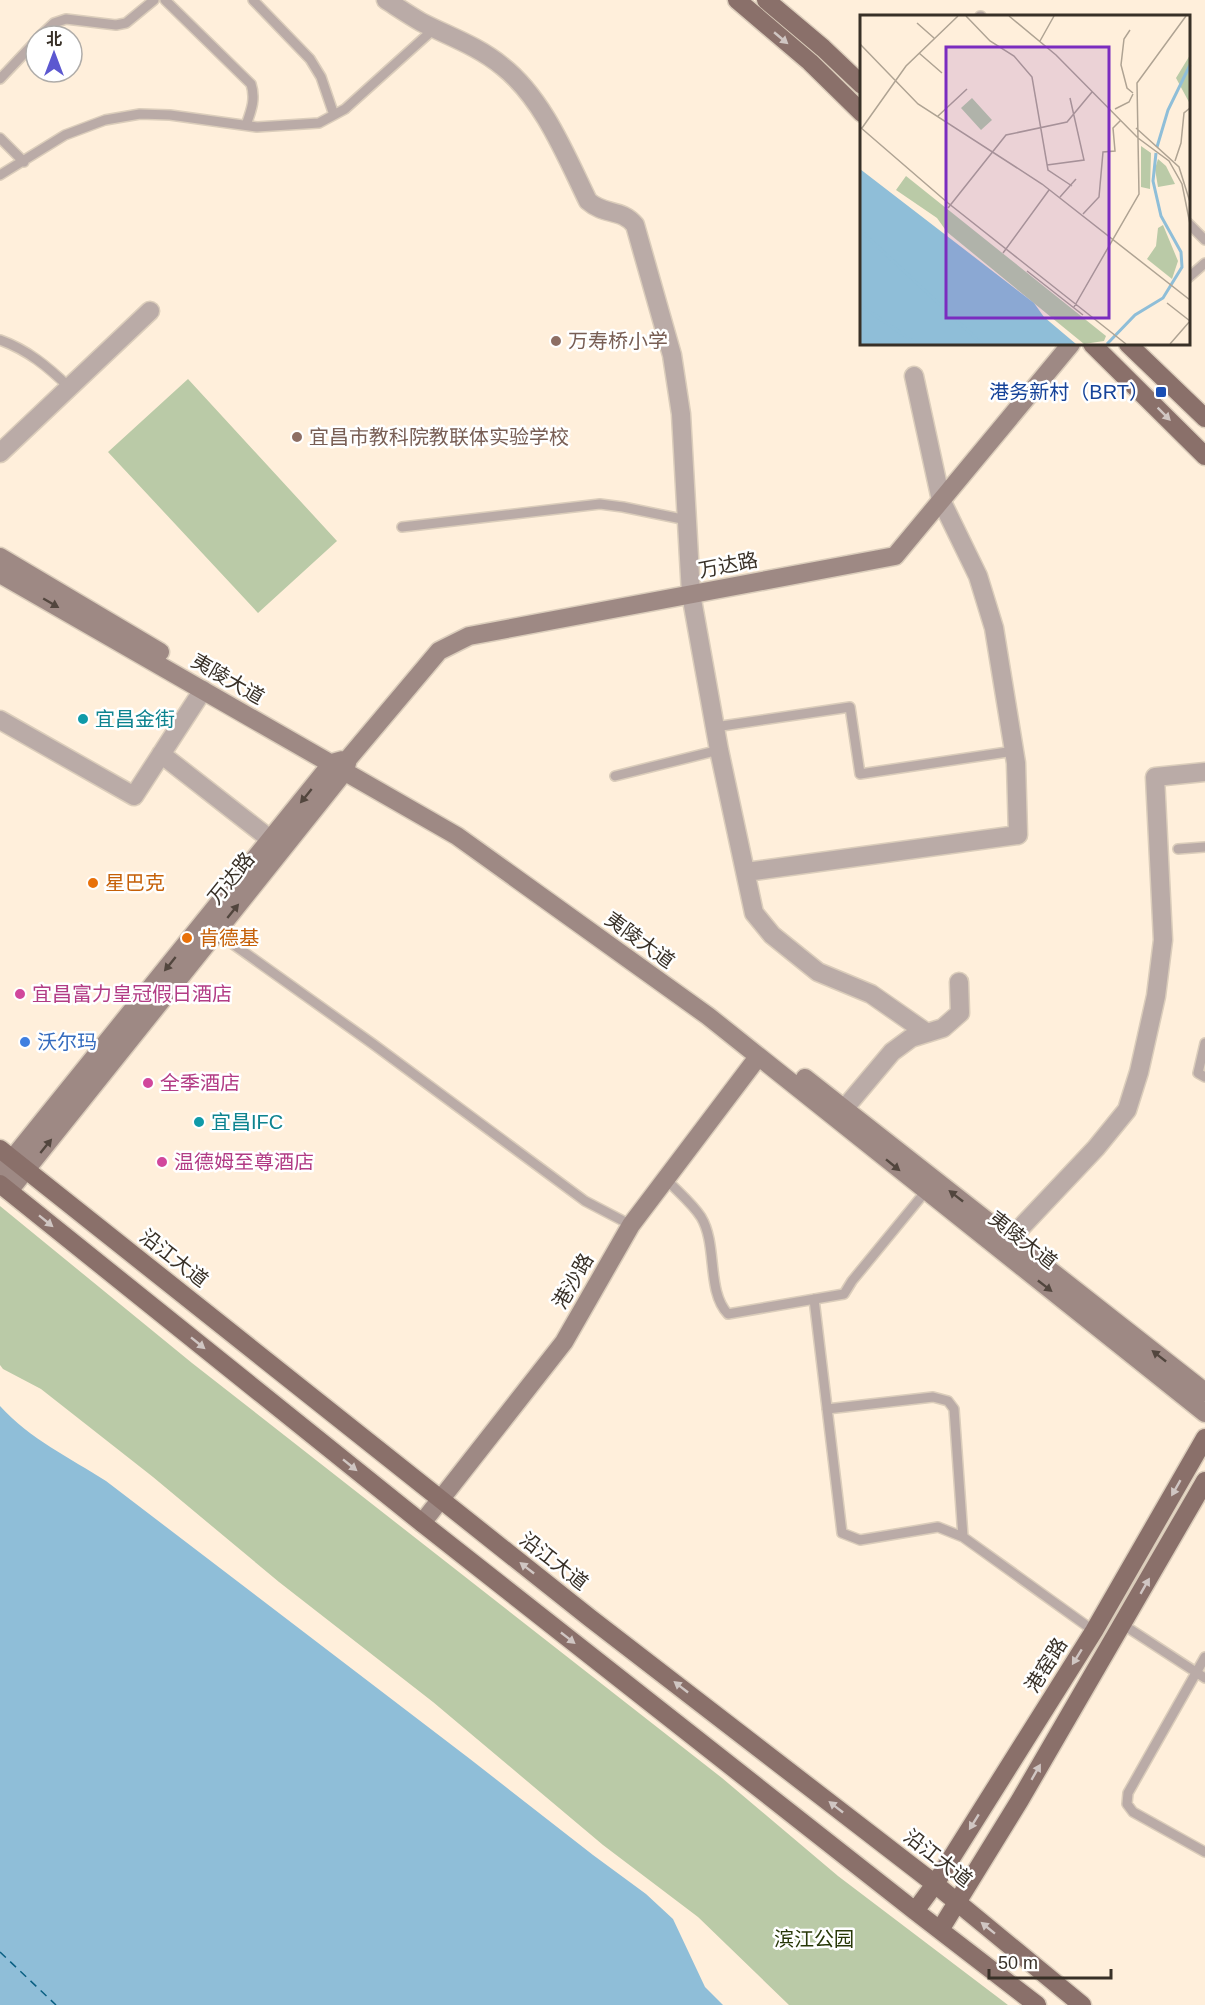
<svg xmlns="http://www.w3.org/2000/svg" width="1205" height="2005" font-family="Helvetica,'Noto Sans SC',sans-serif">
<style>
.green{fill:#bacaa7}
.water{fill:#8fbed8}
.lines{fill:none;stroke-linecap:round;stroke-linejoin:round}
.ferry{stroke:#095f82;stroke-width:1.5;stroke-dasharray:8 6;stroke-linecap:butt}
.lane-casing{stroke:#dbcdbb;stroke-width:12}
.street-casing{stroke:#dbcdbb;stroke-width:21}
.secondary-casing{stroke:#dbcdbb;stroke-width:21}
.primary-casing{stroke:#dbcdbb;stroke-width:21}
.lane{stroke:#baaba7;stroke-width:9}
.street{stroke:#baaba7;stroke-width:18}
.secondary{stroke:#9e8984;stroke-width:18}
.primary{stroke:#8a706a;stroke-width:18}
.oneway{fill:#d0c6c3}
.oneway2{fill:#52463e}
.education-dot{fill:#8d6e63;stroke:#fff;stroke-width:2}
.transit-dot{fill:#1a4fb4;stroke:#fff;stroke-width:2}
.culture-dot{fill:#0f9aa8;stroke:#fff;stroke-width:2}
.food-dot{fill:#e8710a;stroke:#fff;stroke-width:2}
.hotel-dot{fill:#d1479c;stroke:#fff;stroke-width:2}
.shop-dot{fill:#3f7fe0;stroke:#fff;stroke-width:2}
.labels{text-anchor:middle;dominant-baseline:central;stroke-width:5;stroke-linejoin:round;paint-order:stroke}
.education-label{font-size:20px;fill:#785e54;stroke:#fff;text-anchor:start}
.transit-label{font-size:20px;fill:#164399;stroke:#fff;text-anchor:end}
.street-label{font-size:20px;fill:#383027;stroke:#fff}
.culture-label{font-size:20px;fill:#0d838f;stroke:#fff;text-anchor:start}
.food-label{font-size:20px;fill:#c56008;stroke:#fff;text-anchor:start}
.hotel-label{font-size:20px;fill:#b23c85;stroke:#fff;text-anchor:start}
.shop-label{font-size:20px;fill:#366cbe;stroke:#fff;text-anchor:start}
.park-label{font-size:20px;fill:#283808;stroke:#fff}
.inset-river{fill:none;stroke:#8fbed8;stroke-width:3}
.inset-road{fill:none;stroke:#afa393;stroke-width:1.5}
.view{fill:#7b2cbf;fill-opacity:0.15;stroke:#7b2cbf;stroke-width:3}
.inset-edge{fill:none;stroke:#383027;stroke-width:3}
</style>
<rect width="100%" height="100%" fill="#ffefdb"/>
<!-- green -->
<path class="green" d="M 188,379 L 337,541 L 258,613 L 108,452 Z
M 0,1206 L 192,1363 L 722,1778 L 838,1876 L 1008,2005 L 789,2005 L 698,1917 L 603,1845 L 433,1702 L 279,1582 L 153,1477 L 41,1389 L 3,1369 L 0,1365 Z"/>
<!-- water -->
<path class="water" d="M 0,1406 C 30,1439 70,1458 106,1481 L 470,1759 L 593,1855 L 646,1894 L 673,1919 L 705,1987 L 723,2005 L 0,2005 Z"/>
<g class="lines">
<!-- ferry -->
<path class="ferry" d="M 0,1952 L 56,2005"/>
<!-- lane casing -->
<g class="lane-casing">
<path id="lane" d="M 165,0 L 251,84 C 256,99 251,111 246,125
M 253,0 L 310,59 L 321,77 L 334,115
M 980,16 L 981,16
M 40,36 L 54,23 L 66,19 L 116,25 L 126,23 L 154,0
M 0,79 L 36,41
M 0,138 L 24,162
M 0,175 L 65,135 L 105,120 L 140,114 L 170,115 L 257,127 L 319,123 L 345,109 L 435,28
M 1188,223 L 1205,240
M 1188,278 L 1205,263
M 0,340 C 28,350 48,367 69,387
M 402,527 L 600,504 L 623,507 L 687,520
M 715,727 L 850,707 L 860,774 L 1014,751
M 615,776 L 719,750
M 1178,849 L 1205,847
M 216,932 L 373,1044 L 585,1201 L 631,1225
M 1205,1043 L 1198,1073 L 1205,1077
M 666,1179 C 677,1191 692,1203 701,1217 C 718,1245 706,1291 728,1314 L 844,1294 L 852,1281 L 926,1191
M 814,1299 L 842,1533 L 860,1540 L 938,1527 L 963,1537 L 1094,1631
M 827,1409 L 933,1397 L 948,1401 L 954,1409 L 963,1537
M 1122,1624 L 1205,1678
M 1205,1657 L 1128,1793 L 1127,1804 L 1133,1812 L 1205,1852"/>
</g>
<!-- street casing -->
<g class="street-casing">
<path id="street" d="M 386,0 C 397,7 409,15 421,22 C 448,36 478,46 502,66 C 543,98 566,156 588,201 C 605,216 621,208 635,225 L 672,355 L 681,414 L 691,594 L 719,750 L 754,913 L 772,935 L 818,972 L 871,994 L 927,1033
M 0,453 L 150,311
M 0,720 L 134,796 L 203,690
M 161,754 L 270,839
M 746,872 L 1018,835 L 1016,763 L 994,628 L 978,576 L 941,500 L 914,376
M 844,1109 L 892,1052 L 911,1038 L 943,1028 L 960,1013 L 959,982
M 1010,1239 L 1096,1148 L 1127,1110 L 1139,1072 L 1156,996 L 1163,940 L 1155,777 L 1205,772"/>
</g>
<!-- secondary casing -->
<g class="secondary-casing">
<path id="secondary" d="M 0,557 L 160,652
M 0,574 L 457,836 L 708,1016 L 1205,1413
M 805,1078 L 1205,1392
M 0,1174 L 332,763 L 343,760
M 9,1191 L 345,771 L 348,759 L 439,651 L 469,636 L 895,556 L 1071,344
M 422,1523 L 564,1342 L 631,1225 L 758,1057"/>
</g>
<!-- primary casing -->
<g class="primary-casing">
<path id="primary" d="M 737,0 L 810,62 L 862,113
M 766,0 L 823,48 L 862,85
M 1092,344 L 1205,456
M 1128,344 L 1205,418
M 0,1149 L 590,1618 L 935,1884 L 1082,2005
M 0,1184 L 422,1523 L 915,1911 L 1037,2005
M 915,1911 L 935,1884 L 1094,1631 L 1205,1438
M 940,1930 L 1020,1800 L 1205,1481"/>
</g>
<!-- lane -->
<use href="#lane" class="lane"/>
<!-- street -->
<use href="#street" class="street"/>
<!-- secondary -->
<use href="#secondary" class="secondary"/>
<!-- primary -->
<use href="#primary" class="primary"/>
</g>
<!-- one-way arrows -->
<defs><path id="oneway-solid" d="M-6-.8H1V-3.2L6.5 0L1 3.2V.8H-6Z" transform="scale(1.5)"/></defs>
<g class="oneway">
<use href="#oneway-solid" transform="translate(781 38) rotate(40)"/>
<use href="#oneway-solid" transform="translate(1164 414) rotate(45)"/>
<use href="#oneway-solid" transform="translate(46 1221) rotate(39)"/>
<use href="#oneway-solid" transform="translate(198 1343) rotate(39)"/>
<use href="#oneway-solid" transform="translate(350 1465) rotate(39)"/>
<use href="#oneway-solid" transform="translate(1176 1488) rotate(120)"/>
<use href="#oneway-solid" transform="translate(527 1568) rotate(-142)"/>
<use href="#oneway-solid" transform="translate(1145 1586) rotate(-60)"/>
<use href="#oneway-solid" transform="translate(568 1638) rotate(38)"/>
<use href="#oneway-solid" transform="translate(1077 1657) rotate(122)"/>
<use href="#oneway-solid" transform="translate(681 1687) rotate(-142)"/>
<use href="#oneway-solid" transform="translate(1036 1772) rotate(-60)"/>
<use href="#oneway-solid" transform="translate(836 1807) rotate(-142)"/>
<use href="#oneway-solid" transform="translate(974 1822) rotate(122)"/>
<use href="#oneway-solid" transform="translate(988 1928) rotate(-141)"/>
</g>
<g class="oneway2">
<use href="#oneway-solid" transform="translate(51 603) rotate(30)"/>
<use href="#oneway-solid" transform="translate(306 796) rotate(129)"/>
<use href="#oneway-solid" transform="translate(233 911) rotate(-51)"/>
<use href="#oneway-solid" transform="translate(170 964) rotate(129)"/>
<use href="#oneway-solid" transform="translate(46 1146) rotate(-51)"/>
<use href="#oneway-solid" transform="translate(893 1165) rotate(39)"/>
<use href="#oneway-solid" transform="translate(956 1196) rotate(-142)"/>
<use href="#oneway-solid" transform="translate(1045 1286) rotate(38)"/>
<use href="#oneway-solid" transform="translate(1159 1356) rotate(-142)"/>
</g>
<!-- markers -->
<g class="education-dot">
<circle cx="556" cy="341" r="6"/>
<circle cx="297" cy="437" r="6"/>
</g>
<rect class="transit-dot" x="1155" y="386" width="12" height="12" rx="3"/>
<g class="culture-dot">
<circle cx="83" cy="719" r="6"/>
<circle cx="199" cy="1122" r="6"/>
</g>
<g class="food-dot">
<circle cx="93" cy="883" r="6"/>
<circle cx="187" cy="938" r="6"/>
</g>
<g class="hotel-dot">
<circle cx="20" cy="994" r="6"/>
<circle cx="148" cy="1083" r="6"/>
<circle cx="162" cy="1162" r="6"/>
</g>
<circle class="shop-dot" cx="25" cy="1042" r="6"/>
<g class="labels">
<!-- education labels -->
<g class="education-label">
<text x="568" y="341">万寿桥小学</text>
<text x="309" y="437">宜昌市教科院教联体实验学校</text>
</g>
<!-- transit labels -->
<g class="transit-label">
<text x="1149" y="392">港务新村（BRT）</text>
</g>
<!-- street labels -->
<g class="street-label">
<text transform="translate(728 565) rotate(-11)">万达路</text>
<text transform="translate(228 679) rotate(30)">夷陵大道</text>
<text transform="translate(231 878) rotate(-51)">万达路</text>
<text transform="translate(640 940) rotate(36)">夷陵大道</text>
<text transform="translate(1023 1240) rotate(38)">夷陵大道</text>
<text transform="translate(174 1258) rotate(38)">沿江大道</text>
<text transform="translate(573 1281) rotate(-60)">港沙路</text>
<text transform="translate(554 1561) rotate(38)">沿江大道</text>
<text transform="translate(1046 1665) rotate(-58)">港窑路</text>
<text transform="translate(938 1858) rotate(38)">沿江大道</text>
</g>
<!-- culture labels -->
<g class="culture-label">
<text x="95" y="719">宜昌金街</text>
<text x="211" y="1122">宜昌IFC</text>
</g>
<!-- food labels -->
<g class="food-label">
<text x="105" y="883">星巴克</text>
<text x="199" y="938">肯德基</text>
</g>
<!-- hotel labels -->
<g class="hotel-label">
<text x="32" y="994">宜昌富力皇冠假日酒店</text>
<text x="160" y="1083">全季酒店</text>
<text x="174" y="1162">温德姆至尊酒店</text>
</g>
<!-- shop labels -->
<g class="shop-label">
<text x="37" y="1042">沃尔玛</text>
</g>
<!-- park labels -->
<g class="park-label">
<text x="814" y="1939">滨江公园</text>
</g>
</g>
<!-- overview -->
<g transform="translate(860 15)">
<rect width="330" height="330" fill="#ffefdb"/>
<path d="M 330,40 L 330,89 L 316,63 ZM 112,83 L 132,105 L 121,115 L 101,93 ZM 281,131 L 291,138 L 290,174 L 281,172 ZM 298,144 L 306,151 L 315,169 L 298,172 L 295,154 ZM 46,161 L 246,321 L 244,326 L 224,329 L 87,217 L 77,203 L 36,175 ZM 303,210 L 318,246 L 312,264 L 287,244 L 296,231 L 298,213 Z" fill="#bacaa7"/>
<path d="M 0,154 L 174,288 L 184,302 L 216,329 L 0,329 Z" fill="#8fbed8"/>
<path class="inset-river" d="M 297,132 L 308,95 L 330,50M 0,215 L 122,329M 0,290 L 57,329M 247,329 L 275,300 L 303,283 L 322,252 L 321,237 L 301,201 L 293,166 L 296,138"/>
<path class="inset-road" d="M 106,1 L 130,26 L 154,41 L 172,62 L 188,155 L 212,171M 149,1 L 196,40 L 278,123 L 309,146 L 322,169 L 330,209M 57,8 L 74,23M 270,15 L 264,24 L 261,50 L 267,73 L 273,78M 180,26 L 194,1M 0,29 L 58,89 L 182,169 L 330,285M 59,38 L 82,58M 255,94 L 269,87 L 273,79M 78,101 L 107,74M 0,112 L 88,188 L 266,329M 2,113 L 46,51 L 98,1M 276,113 L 319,152 L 330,187M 315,146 L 321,128 L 324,98 L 330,93M 187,150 L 224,145 L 210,83M 200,182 L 216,164M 88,193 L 146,120 L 207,107 L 232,77M 223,199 L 239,182 L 243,137 L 255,136 L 253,113 L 261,105M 143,238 L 189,175M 167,256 L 223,300M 307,288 L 330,306M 214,292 L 279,179 L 277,68 L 326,1M 310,329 L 330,306"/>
<path class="view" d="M 86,32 L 249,32 L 249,303 L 86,303 Z"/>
<rect width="330" height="330" class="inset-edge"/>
</g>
<!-- north arrow -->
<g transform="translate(54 54)"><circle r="28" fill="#ffffff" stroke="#afaca9" stroke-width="1.5"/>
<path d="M0-4.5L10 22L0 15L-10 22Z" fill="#5c58d0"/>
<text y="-9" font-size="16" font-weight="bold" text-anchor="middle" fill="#383027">北</text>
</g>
<!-- scale -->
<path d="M989 1969v9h122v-9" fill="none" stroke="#383027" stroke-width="3"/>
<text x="998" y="1969" font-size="18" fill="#383027" stroke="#ffffff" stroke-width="4.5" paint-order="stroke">50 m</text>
</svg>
